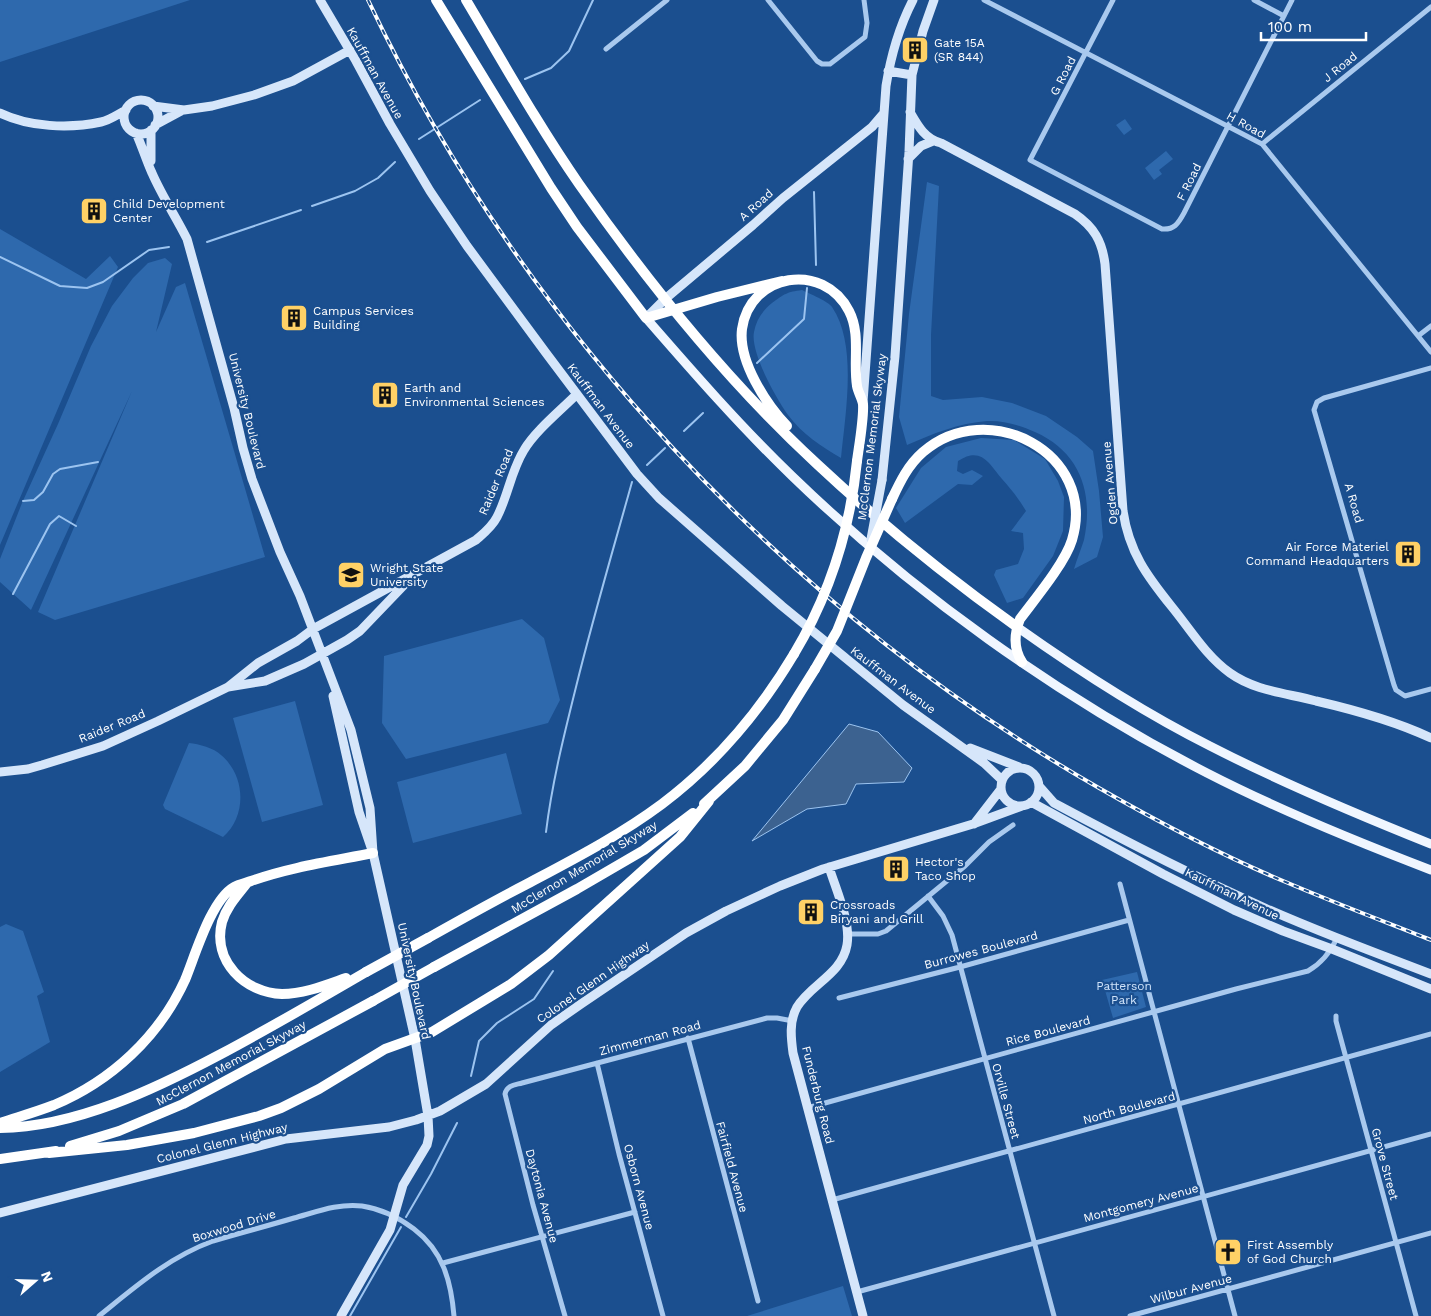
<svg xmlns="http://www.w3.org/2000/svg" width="1431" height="1316" font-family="'Work Sans',sans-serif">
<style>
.green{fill:#2e69ad}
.water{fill:#3c6290;stroke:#9cc4f0}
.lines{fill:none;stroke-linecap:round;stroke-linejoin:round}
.stream{stroke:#9cc4f0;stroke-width:2}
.street{stroke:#a9c9ee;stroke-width:5}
.secondary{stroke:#d6e6fa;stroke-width:9}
.primary{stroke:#f0f6ff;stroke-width:9}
.highway{stroke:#fff;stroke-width:10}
.rail-casing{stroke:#fff;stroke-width:4}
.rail{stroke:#1b4f8f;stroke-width:2;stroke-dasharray:5.5;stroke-linecap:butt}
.secondary-bridge{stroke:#d6e6fa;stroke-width:9}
.highway-bridge{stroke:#fff;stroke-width:10}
.labels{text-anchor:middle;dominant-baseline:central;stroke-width:4.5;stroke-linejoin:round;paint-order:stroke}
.poi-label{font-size:12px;fill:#fff;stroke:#1b4f8f;text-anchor:start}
.street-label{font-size:12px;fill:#fff;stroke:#1b4f8f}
.park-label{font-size:12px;fill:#cfe3fa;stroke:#1b4f8f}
</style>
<rect width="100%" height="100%" fill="#1b4f8f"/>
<!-- green -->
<path class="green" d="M 0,0 L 190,0 L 0,62 Z
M 1125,119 L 1132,129 L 1124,135 L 1116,125 Z
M 1166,151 L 1173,159 L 1159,170 L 1162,174 L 1154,180 L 1145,168 Z
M 927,182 L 939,186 L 931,335 L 931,396 L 943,400 L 982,397 L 1012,403 L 1046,416 L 1077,437 L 1093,451 L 1099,491 L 1103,537 L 1097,557 L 1074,569 C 1077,559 1081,549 1084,540 C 1094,493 1080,452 1035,432 C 1022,426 1003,420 987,421 C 959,423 932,434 907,445 L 899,417 L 909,314 Z
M 0,229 L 86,279 L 110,256 L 118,267 L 0,545 Z
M 165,258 L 172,264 L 156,332 L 176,287 L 185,283 L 265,557 L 55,620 L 38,612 L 132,391 L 31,610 L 0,582 L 0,559 L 22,503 L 58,424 L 91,346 L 112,306 L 133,278 L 148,263 Z
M 802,290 C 810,294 828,301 832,307 C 858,345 845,415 841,458 C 822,447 802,434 788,415 C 776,398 750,352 754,332 C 756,320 763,310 772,303 C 784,294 787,292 802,290 Z
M 981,438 L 1014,440 L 1045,459 L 1058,481 L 1064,497 L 1063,531 L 1053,556 L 1023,598 L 1007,603 L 994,575 L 996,570 L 1018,564 L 1024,549 L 1023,533 L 1011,531 L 1026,511 C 1019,499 1011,489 1002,479 C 989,463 981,446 958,461 L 957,471 L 963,474 L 972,470 L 983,476 L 972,485 L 958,484 L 905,523 L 896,508 L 921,468 L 946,447 Z
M 522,619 L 544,638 L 560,700 L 548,723 L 406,759 L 382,723 L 384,656 Z
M 295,701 L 323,805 L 262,822 L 233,718 Z
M 189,743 C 199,744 214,748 221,755 C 246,776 247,816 223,837 L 165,809 L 163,805 Z
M 506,753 L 522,814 L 413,843 L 397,782 Z
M 6,924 L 23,931 L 44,992 L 37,996 L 50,1042 L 0,1072 L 0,927 Z
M 1137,972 L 1146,1007 L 1113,1018 L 1102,980 Z
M 843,1286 L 852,1316 L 747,1316 Z"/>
<!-- water -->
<path class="water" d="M 849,724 L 878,732 L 912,768 L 904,782 L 856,784 L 846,804 L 807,809 L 752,841 Z"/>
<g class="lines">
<!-- stream -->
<path class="stream" d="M 525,79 L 551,68 L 569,51 L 593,0
M 419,139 L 480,100
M 814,192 L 816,265
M 312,206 L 355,191 L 378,178 L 395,162
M 207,242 L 301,210
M 0,257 L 60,286 L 87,288 L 103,282 L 149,250 L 169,247
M 757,363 L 804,319 L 807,288
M 684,431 L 703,413
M 647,465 L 665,448
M 23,501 L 34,500 L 43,492 L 53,474 L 60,469 L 98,462
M 13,594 L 50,524 L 59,516 L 76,526
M 546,832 C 552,783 564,735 576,687 C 593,618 613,550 632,482
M 471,1076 L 479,1041 L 497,1023 L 534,999 L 553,971
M 406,1217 L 431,1174 L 457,1123
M 350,1316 L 401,1227"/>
<!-- street -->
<path class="street" d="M 768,0 L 817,61 L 822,64 L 830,64 L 865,37 L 867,23 L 864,0
M 984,0 L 1262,144 L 1431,352
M 1113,0 L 1030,160 L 1162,229 C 1174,230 1178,224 1184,213 L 1292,0
M 1254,0 L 1284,16
M 606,49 L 667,0
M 1262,144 L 1431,7
M 1418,336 L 1431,326
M 1431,368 L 1324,398 L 1317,402 L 1314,410 L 1394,685 L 1396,690 L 1405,696 L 1431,689
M 1120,884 L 1235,1316
M 928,896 L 943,916 L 952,935 L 1054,1316
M 848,934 L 878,934 L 886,931 L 965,866 L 989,842 L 1013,825
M 839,998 L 960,967 L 1129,920
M 1336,1016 L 1336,1021 L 1416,1316
M 688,1038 L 758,1301
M 597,1063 L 619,1154 L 663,1316
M 807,1108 L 1236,989 L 1308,971 C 1322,963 1330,953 1337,938
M 832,1200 L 1431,1034
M 443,1263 L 635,1212
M 857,1292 L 1431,1134
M 99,1316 C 135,1287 169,1257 213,1241 C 240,1233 267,1226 294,1218 C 316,1212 339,1203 362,1206 C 382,1209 398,1217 414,1229 C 443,1251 451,1281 454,1316
M 565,1316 L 533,1205 L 505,1094 C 507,1085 515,1085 522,1083 L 767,1018 L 777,1018 L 793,1021
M 1130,1316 L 1431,1233"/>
<!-- secondary -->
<path class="secondary" d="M 320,0 L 356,61 L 390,124 L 430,191 L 467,246 L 546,353 L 637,474 L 659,498 L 782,606 L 903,705 L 984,763 L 1002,780
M 888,71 L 912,75
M124 117a17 17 0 1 1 34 0a17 17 0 1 1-34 0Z
M 153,106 L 184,110 L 212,106 L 254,95 L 293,81 L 350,50
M 910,112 C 918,126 925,139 941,143 L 1075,214 C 1094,227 1102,241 1105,264 L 1123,511 C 1129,552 1147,576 1172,607 C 1190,629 1206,656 1230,673 C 1255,691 1286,693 1316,701 C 1355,710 1395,721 1431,738
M 0,113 C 29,127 69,129 101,122 C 110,120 118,114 126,110
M 155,125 L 181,111
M 136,133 C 142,146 146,160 152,173 C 162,196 176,217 187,239 L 234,408 L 243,448 L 252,479 L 280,552 L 300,596 L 351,730 L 370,808 L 373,853
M 908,159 L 921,146 L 933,141
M 151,161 L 151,130
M 646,318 L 665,299 L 753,225 L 783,198 L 872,127 L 884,113
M 863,402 L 886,86 C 891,55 899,27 913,0
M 882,480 L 895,356 L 909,152 L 912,75 L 923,31 L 934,0
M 228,687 L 265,681 L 304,664 L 347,640 L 360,631 L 408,581
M 333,696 L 359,812 L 373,853 L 415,1039 L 428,1116 L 429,1136 L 427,1145 L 403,1185 L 390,1230 L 341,1316
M 970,748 L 1019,767
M1001 787a19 19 0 1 1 38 0a19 19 0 1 1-38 0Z
M 0,772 L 28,769 L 42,765 L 103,746 L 158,721 L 228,687 L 258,663 L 297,641 L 313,629 L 476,540 C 484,533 492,527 497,517 C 508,496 511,471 524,450 C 535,431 561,410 577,394
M 1039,786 L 1054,803 C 1123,840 1193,876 1265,908 C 1319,932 1375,953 1431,974
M 1031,802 L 1163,874 L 1234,910 L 1283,931 L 1332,949 L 1431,989
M 974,824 L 1001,789
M 829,867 C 836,890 851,922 847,945 C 842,974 811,984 797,1007 C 789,1021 791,1038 793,1053 L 863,1316
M 0,1213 L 286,1139 L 389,1127 L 416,1120 L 440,1111 L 486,1084 L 551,1025 L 581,1004 L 686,933 L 726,911 L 780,886 L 823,869 L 973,824 L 1022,806"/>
<!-- primary -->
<path class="primary" d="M 646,318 C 693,372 740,426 792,476 C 913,593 1057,696 1207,773 C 1279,810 1355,841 1431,870
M 1017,627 C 1079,671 1142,712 1210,746 C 1282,783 1356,814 1431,844"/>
<!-- highway -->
<path class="highway" d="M 436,0 L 551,188 L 577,227 L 646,318 L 717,297 L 782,281
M 466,0 C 503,62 538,125 579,184 C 649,284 727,381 817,464 C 880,523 947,577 1017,627
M 787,426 C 766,404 738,361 742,329 C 750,273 823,261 849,311 C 861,334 853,361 857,386 C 858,392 862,398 863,404 C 864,418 859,446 857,461
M 892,499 C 900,482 908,465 923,452 C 987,396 1098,453 1072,540 C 1065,563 1035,599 1020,619 C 1014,634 1013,648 1022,662
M 704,804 L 745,766 L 783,720 L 815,669
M 247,883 C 237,896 227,906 222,922 C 212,961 245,993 282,994 C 304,994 326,985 346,978
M 428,938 C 460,920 492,902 525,885 C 572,860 619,836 662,804 C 715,764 760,711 794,654
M 434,967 L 577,889 L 644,850 L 693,813
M 0,1123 C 18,1117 36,1112 54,1105 C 111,1081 159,1037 185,980 C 195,956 211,900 234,887 C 239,884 246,883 251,881 C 290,867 333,861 373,853
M 0,1128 C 76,1127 155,1089 221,1054 C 270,1028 318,1000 366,972
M 70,1146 L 119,1131 L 183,1104 L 373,1001
M 49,1153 L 127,1145 L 194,1133 L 259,1116 L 281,1108 L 319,1089 L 385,1049 L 432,1032 L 511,984 L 549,955 L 680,837 L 709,801
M 0,1159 L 56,1151"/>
<!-- rail casing -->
<g class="rail-casing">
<path id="rail" d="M 368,0 C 523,327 785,608 1099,788 C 1160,823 1223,856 1288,883 C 1335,903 1383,921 1431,940"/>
</g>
<!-- rail -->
<use href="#rail" class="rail"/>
<!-- secondary-bridge -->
<path class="secondary-bridge" d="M 871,539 L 882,480"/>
<!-- highway-bridge -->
<path class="highway-bridge" d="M 794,654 C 830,594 850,530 857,461
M 815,669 L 837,631 L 866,558 L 892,499
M 366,972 L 428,938
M 373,1001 L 434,967"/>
</g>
<!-- icons -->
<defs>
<g id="building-square" transform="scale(1.4375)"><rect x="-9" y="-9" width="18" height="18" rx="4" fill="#ffd166" stroke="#1b4f8f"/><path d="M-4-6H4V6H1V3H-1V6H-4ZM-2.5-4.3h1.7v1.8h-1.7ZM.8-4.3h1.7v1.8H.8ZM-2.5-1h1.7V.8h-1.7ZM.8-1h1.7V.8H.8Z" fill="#111"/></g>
<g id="university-square" transform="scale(1.4375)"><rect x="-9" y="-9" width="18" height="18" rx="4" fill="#ffd166" stroke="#1b4f8f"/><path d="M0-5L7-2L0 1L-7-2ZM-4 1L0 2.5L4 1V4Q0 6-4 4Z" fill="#111"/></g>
<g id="church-square" transform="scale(1.4375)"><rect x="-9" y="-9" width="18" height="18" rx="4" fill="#ffd166" stroke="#1b4f8f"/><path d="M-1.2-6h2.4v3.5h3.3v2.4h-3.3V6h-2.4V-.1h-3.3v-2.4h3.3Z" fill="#111"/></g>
</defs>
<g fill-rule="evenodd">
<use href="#building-square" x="915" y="50"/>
<use href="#building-square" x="94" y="211"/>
<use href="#building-square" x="294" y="318"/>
<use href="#building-square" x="385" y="395"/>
<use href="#building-square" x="1408" y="554"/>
<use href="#university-square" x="351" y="575"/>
<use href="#building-square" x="896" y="869"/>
<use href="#building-square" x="811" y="912"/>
<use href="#church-square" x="1228" y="1252"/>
</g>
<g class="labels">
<!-- poi labels -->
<g class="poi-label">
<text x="934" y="43">Gate 15A<tspan x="934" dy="14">(SR 844)</tspan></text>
<text x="113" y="204">Child Development<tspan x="113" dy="14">Center</tspan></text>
<text x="313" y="311">Campus Services<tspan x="313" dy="14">Building</tspan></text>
<text x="404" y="388">Earth and<tspan x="404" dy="14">Environmental Sciences</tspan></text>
<text x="1389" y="547" text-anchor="end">Air Force Materiel<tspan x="1389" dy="14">Command Headquarters</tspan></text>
<text x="370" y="568">Wright State<tspan x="370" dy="14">University</tspan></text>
<text x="915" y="862">Hector's<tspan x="915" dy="14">Taco Shop</tspan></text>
<text x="830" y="905">Crossroads<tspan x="830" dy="14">Biryani and Grill</tspan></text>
<text x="1247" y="1245">First Assembly<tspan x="1247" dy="14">of God Church</tspan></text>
</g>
<!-- street labels -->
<g class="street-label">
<text transform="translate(1340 67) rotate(-39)">J Road</text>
<text transform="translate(375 73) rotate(61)">Kauffman Avenue</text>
<text transform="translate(1063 76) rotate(-63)">G Road</text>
<text transform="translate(1246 125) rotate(29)">H Road</text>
<text transform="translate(1189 182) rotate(-63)">F Road</text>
<text transform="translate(756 205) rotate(-42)">A Road</text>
<text transform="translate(601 406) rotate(53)">Kauffman Avenue</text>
<text transform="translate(247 411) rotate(76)">University Boulevard</text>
<text transform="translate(872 437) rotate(-83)">McClernon Memorial Skyway</text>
<text transform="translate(496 482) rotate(-67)">Raider Road</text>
<text transform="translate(1110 483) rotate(-95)">Ogden Avenue</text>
<text transform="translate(1354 503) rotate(74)">A Road</text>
<text transform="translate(893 680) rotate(37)">Kauffman Avenue</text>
<text transform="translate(112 726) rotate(-22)">Raider Road</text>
<text transform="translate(584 867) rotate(-31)">McClernon Memorial Skyway</text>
<text transform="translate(1232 894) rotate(26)">Kauffman Avenue</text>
<text transform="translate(981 950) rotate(-15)">Burrowes Boulevard</text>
<text transform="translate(414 981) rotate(78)">University Boulevard</text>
<text transform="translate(593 982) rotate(-35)">Colonel Glenn Highway</text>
<text transform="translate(1048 1031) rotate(-15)">Rice Boulevard</text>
<text transform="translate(650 1038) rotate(-15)">Zimmerman Road</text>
<text transform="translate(231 1063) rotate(-28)">McClernon Memorial Skyway</text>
<text transform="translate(818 1095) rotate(76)">Funderburg Road</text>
<text transform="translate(1006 1101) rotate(75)">Orville Street</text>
<text transform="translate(1129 1108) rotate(-15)">North Boulevard</text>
<text transform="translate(222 1143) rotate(-14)">Colonel Glenn Highway</text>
<text transform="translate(1385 1164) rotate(75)">Grove Street</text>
<text transform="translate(732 1167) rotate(75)">Fairfield Avenue</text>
<text transform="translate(639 1187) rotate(75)">Osborn Avenue</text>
<text transform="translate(542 1196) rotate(75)">Daytonia Avenue</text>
<text transform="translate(1141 1203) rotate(-15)">Montgomery Avenue</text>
<text transform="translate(234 1226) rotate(-17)">Boxwood Drive</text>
<text transform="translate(1191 1289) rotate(-15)">Wilbur Avenue</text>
</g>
<!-- park labels -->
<g class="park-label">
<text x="1124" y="986">Patterson<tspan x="1124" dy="14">Park</tspan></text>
</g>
</g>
<!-- north arrow -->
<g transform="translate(35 1281) rotate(70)" stroke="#1b4f8f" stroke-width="4" paint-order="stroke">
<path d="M0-4L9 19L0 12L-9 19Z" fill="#ffffff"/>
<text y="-8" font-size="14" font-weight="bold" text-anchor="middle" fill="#ffffff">N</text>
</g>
<!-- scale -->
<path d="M1261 32v8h105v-8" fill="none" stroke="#ffffff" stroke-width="2.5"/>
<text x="1268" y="32" font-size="15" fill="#ffffff" stroke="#1b4f8f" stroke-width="4" paint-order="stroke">100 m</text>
</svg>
